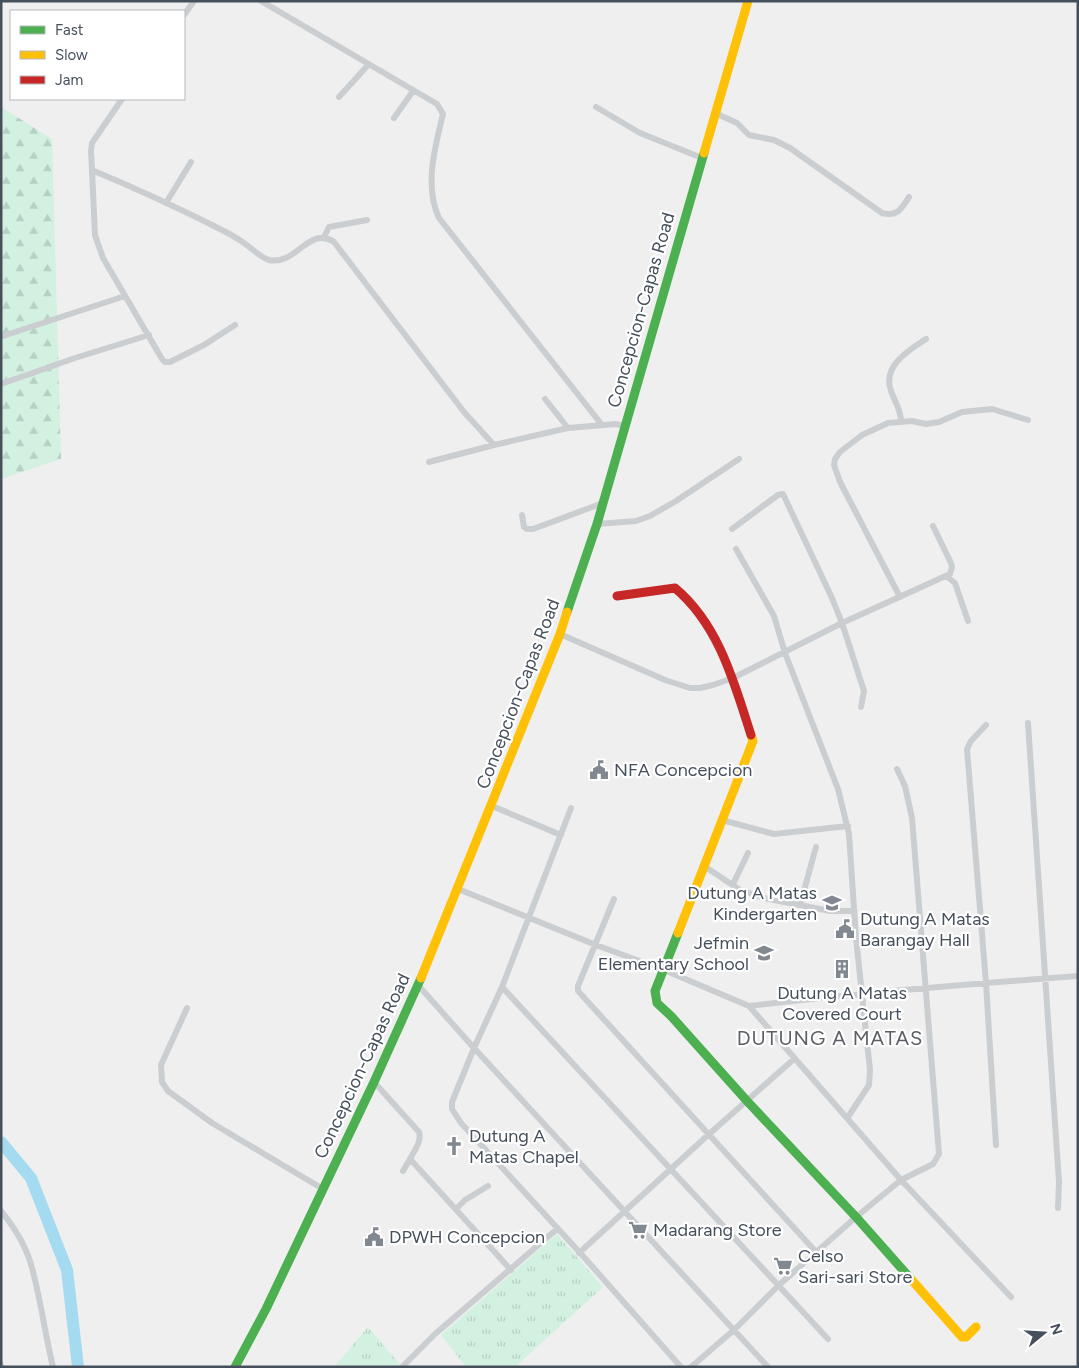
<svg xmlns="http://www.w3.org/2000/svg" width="1079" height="1368" font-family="Figtree,sans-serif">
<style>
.grass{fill:url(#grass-tufts)}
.forest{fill:url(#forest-firs)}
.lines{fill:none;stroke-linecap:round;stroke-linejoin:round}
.river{stroke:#a5dbf0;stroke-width:12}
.street{stroke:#cbced1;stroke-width:6}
.fast{stroke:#4caf50;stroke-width:9}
.slow{stroke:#ffc107;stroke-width:9}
.jam{stroke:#c62828;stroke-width:9}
.labels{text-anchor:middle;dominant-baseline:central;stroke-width:4.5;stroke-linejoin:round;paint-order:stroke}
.street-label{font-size:18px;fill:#46505d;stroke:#fff}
.poi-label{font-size:18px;fill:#46505d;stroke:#fff;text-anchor:start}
.quarter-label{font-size:20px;letter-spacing:1px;fill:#5b5e64;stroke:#fff}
</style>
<defs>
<pattern id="grass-tufts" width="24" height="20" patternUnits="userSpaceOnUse" patternTransform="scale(1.25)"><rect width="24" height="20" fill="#d2f1e0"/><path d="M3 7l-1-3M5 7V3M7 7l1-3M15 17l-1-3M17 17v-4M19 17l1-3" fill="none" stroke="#b6d0c3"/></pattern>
<pattern id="forest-firs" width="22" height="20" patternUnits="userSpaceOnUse" patternTransform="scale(1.25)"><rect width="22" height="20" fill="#d2f1e0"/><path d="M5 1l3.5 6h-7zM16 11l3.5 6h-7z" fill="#b6d0c3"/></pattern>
</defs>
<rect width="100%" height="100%" fill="#f0efef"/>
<!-- grass -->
<path class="grass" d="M 557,1234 L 603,1287 L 515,1367 L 466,1367 L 441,1335 Z
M 368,1327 L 402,1367 L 334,1367 Z"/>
<!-- forest -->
<path class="forest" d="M 1,107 L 52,139 L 61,459 L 1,479 Z"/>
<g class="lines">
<!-- river -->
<path class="river" d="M 1,1142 L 31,1178 L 67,1270 L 78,1367"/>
<!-- street -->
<path class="street" d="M 261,1 L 437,104 L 443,114 C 435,147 424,186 439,218 L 602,425
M 184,15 L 194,1
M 339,97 L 369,64
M 596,107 L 640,133 L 702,158
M 715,113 L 737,123 L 749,135 L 774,140 L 790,148 L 882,213 C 898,217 901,209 909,197
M 394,118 L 413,91
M 92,170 L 91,151 L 92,143 L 122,99
M 166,203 L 191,162
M 324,237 L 329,227 L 367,220
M 235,325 L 204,345 L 170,362 L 165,362 L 162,359 L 103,258 L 95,235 L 92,170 C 137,189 181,209 224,231 C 230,234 235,237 241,241 C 248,245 261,258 269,260 C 296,266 309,225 334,242 L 464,412 L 494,445 L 568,428 L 616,424 L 625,426
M 3,336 L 125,296
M 1,384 L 75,358 L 149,335
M 545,399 L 568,428
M 901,421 C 901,410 895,402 891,391 C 882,366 908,351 926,339
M 429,462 L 494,445
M 522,515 L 524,527 L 527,529 L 533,529 L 603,503
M 597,524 L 636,521 L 650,516 L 676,501 L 739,459
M 732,529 L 778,495 L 783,494 L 832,598 L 842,623 L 864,691 L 861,707
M 736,549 L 774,616 L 785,653 L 838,789 L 849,834 L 856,938 L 870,1070 L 869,1085 L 848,1117
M 946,576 L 955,583 L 968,621
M 900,597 L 840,482 L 834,465 L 835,459 L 840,452 L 862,435 L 888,423 L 912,421 L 926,424 L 939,422 L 962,412 L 992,409 L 1028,420
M 560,634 L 665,680 L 690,688 L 700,688 L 713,685 L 733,678 L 842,623 L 950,574 L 952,567 L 951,563 L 933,526
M 1028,723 L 1059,1182 L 1058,1208
M 986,725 L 971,741 L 967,749 L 986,983 L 996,1145
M 492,806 L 561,835
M 571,808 L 502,987 L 474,1048 L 452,1102 L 452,1109 L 461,1123 L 583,1256 L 681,1367
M 722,820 L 774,834 L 848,826
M 704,866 L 740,890 L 764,898 L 830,911 L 854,911
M 733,884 L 748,853
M 458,889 L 596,945 L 664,970 L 749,1006 L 901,1180 L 1011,1297
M 614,899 L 578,986 L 578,991 L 817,1253
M 800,905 L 816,847
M 418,985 L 474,1048 L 768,1367
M 502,987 L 828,1339
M 749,1006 C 858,993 968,984 1078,976
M 187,1008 L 161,1065 L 162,1082 L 168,1091 L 212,1123 L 323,1189
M 374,1082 L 419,1132 C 422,1141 414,1151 410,1159 L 511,1270
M 403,1171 L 410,1159
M 456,1209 L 465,1200 L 488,1186
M 1,1211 C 14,1227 27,1248 32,1268 C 41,1301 45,1334 53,1367
M 579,1253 L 708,1135 L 794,1059
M 1,1365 L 2,1367
M 402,1367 L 435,1334 L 557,1229
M 691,1367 L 734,1330 L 779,1285 L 856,1217 L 901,1180 L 933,1164 L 939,1154 L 912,818 L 905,786 L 897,769"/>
<!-- fast -->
<path class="fast" d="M 567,612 L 597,524 L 704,153
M 678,933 L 655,991 L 657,1003 L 671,1016 L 747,1101 L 856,1217 L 910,1278
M 235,1367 L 266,1309 L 374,1082 L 421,978"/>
<!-- slow -->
<path class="slow" d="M 704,153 L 748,1
M 678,933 L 753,741 L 751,735
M 421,978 L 560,634 L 567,612
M 910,1278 L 962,1337 L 966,1337 L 976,1327"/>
<!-- jam -->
<path class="jam" d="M 617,596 L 675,588 C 719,625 734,682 751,735"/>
</g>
<!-- icons -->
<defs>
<g id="civic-bare" transform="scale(1.5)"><path d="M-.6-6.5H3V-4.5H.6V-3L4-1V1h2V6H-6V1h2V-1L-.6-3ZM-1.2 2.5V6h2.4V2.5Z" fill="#828890" stroke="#fff" stroke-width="2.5" paint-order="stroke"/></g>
<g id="school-bare" transform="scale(1.5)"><path d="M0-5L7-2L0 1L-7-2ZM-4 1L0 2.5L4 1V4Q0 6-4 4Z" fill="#828890" stroke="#fff" stroke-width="2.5" paint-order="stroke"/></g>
<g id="building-bare" transform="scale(1.5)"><path d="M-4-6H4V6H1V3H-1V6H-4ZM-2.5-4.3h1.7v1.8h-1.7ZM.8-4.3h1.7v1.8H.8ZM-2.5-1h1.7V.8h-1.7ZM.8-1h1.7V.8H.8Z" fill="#828890" stroke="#fff" stroke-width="2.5" paint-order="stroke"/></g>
<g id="church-bare" transform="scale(1.5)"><path d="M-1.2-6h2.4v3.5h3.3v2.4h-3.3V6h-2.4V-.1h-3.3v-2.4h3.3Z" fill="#828890" stroke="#fff" stroke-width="2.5" paint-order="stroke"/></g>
<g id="supermarket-bare" transform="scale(1.5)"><path d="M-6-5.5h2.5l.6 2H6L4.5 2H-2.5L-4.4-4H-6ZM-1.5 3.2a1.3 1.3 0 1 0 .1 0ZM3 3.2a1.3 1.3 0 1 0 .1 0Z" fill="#828890" stroke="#fff" stroke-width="2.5" paint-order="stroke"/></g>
</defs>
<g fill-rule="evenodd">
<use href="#civic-bare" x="599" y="770"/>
<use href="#school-bare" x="832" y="903"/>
<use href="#civic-bare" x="845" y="929"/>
<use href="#school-bare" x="764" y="953"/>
<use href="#building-bare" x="842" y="969"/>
<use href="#church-bare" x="454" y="1146"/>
<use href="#supermarket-bare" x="638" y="1230"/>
<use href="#civic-bare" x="374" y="1237"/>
<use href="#supermarket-bare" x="783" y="1266"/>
</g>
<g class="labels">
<!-- street labels -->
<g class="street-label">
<text transform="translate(641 310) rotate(-74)">Concepcion-Capas Road</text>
<text transform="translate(518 694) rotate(-69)">Concepcion-Capas Road</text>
<text transform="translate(362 1066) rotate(-65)">Concepcion-Capas Road</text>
</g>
<!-- poi labels -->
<g class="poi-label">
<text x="614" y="770">NFA Concepcion</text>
<text x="817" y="893" text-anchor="end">Dutung A Matas<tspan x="817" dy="21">Kindergarten</tspan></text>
<text x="860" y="919">Dutung A Matas<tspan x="860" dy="21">Barangay Hall</tspan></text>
<text x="749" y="943" text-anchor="end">Jefmin<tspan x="749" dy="21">Elementary School</tspan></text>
<text x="842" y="993" text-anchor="middle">Dutung A Matas<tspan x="842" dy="21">Covered Court</tspan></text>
<text x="469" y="1136">Dutung A<tspan x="469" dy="21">Matas Chapel</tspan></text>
<text x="653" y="1230">Madarang Store</text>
<text x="389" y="1237">DPWH Concepcion</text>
<text x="798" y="1256">Celso<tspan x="798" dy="21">Sari-sari Store</tspan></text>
</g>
<!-- quarter labels -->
<g class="quarter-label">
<text x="830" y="1038">DUTUNG A MATAS</text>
</g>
</g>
<!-- border -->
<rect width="1079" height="1368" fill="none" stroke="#46505d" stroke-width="5"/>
<!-- legend -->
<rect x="10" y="10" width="175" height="90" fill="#ffffff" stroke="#b5b9be"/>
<rect x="20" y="26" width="25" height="8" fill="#4caf50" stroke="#b5b9be"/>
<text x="55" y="35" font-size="15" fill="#46505d">Fast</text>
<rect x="20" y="51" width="25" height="8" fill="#ffc107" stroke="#b5b9be"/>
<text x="55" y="60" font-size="15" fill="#46505d">Slow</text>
<rect x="20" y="76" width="25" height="8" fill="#c62828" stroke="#b5b9be"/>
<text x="55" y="85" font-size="15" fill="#46505d">Jam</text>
<!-- north arrow -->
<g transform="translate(1044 1333) rotate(72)" stroke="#ffffff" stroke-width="4" paint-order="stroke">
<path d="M0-4L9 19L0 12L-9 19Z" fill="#46505d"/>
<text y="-8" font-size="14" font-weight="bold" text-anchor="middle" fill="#46505d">N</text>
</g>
</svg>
